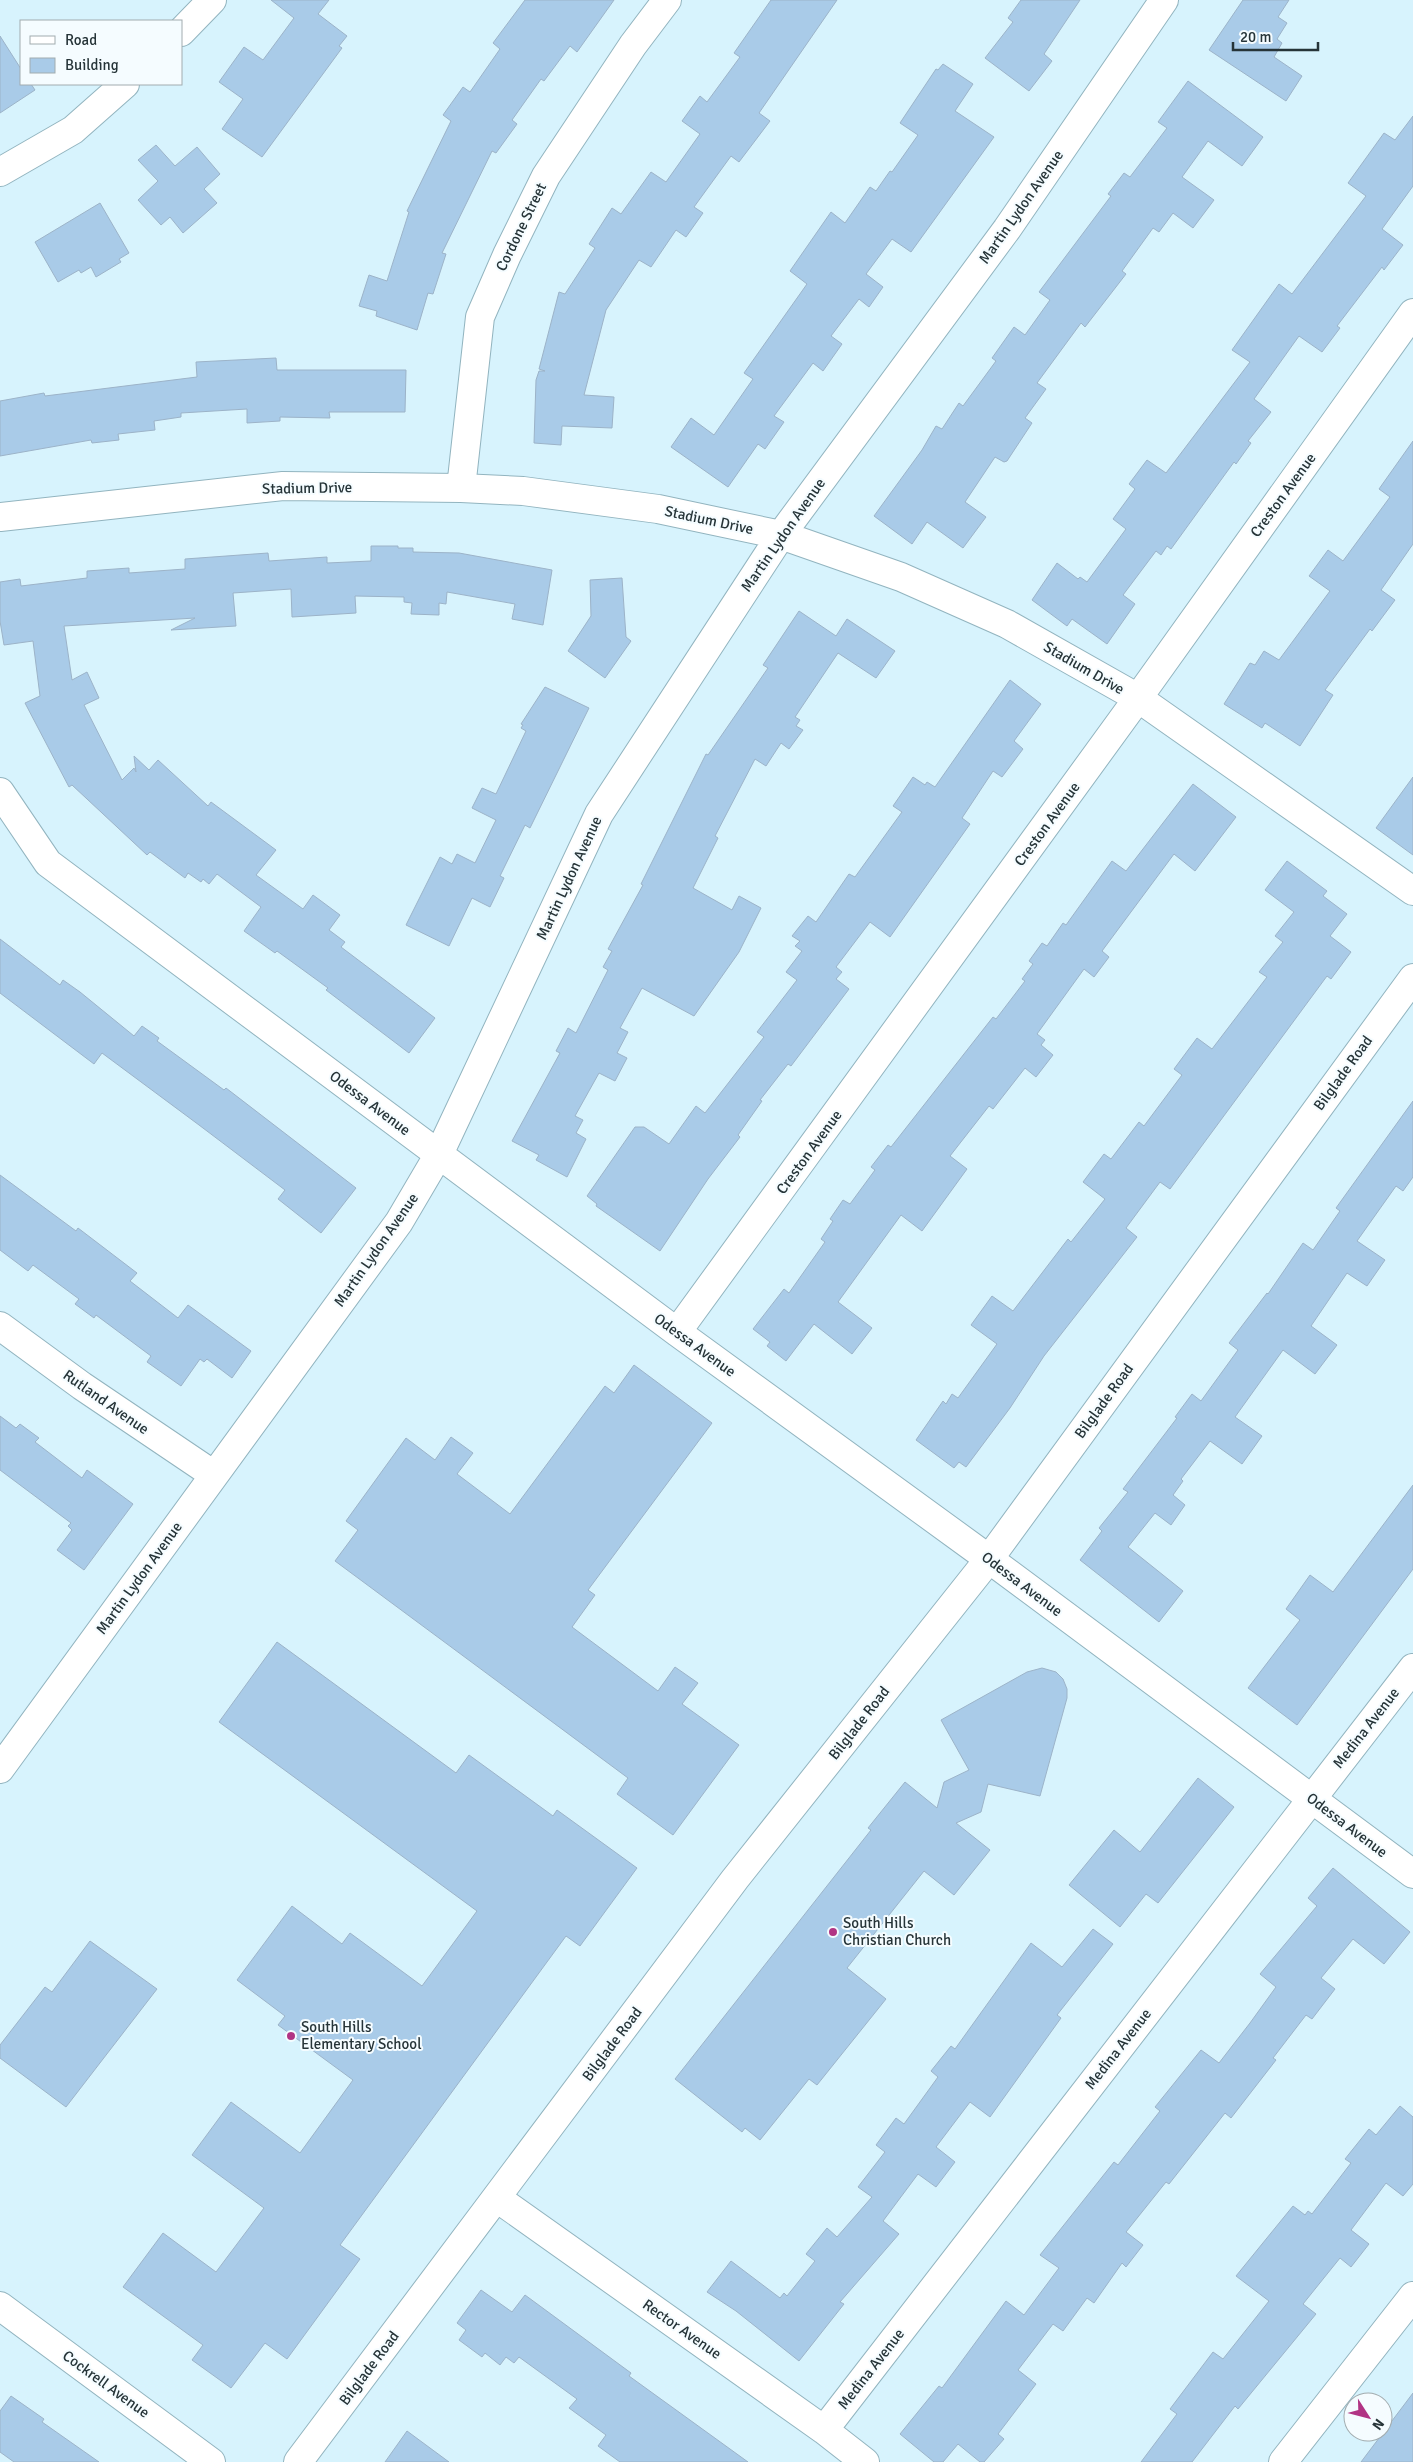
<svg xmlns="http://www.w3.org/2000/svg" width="1413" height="2462" font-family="Signika,sans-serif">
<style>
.building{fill:#a9cbe8;stroke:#9cb3c8}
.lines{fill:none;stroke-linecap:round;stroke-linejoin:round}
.street-casing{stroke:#92b4bf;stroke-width:30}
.secondary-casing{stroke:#92b4bf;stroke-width:30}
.street{stroke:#fff;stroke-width:28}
.secondary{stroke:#fff;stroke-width:28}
.poi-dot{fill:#b13484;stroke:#f5fcff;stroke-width:2}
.labels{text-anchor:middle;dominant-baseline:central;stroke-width:4;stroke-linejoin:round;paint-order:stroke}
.street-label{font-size:15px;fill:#263438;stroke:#f5fcff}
.poi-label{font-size:15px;fill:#263438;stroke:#f5fcff;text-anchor:start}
</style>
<rect width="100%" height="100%" fill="#d7f3fd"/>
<!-- building -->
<path class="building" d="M 271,0 L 329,0 L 318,14 L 347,36 L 339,46 L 342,48 L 262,157 L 222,129 L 243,99 L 219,82 L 244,47 L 263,60 L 294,18 Z
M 525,0 L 614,0 L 577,52 L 570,46 L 544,81 L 541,79 L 512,120 L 517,124 L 496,153 L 492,151 L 442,253 L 446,254 L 433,294 L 428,293 L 417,330 L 376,316 L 377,311 L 359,306 L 369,275 L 387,281 L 409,212 L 407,211 L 451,121 L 443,115 L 463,87 L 470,92 L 500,49 L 493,43 Z
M 771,0 L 837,0 L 759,113 L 770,121 L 739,162 L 731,156 L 694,207 L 703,213 L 686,237 L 676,230 L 651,267 L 639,260 L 606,310 L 584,395 L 614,397 L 612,428 L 562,426 L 561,445 L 534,443 L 536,380 L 539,371 L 545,371 L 539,369 L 559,292 L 565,294 L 595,248 L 589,244 L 612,208 L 621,214 L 651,172 L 666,182 L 700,134 L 682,121 L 700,96 L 707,102 L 740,57 L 734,53 Z
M 1021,0 L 1080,0 L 1044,54 L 1052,61 L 1029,91 L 985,58 L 1013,22 L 1008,18 Z
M 1243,0 L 1289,0 L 1278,17 L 1287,23 L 1277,39 L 1282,43 L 1274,57 L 1302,76 L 1286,101 L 1209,50 Z
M 0,36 L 21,69 L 21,84 L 31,84 L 35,90 L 0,113 Z
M 943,64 L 973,84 L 955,111 L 994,137 L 911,252 L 892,239 L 866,274 L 883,287 L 869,307 L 859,299 L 831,336 L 842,344 L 823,371 L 813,363 L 774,416 L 784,422 L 765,449 L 758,444 L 728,487 L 671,447 L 691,418 L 714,435 L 753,379 L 744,373 L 807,284 L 790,271 L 831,212 L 845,223 L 870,187 L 876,191 L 890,171 L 892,172 L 918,135 L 900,123 L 936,69 L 938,70 Z
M 1188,81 L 1263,137 L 1242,166 L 1208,141 L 1182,177 L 1214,200 L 1193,228 L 1173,213 L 1159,232 L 1153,228 L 1122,271 L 1126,274 L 1085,327 L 1081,323 L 1037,383 L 1046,389 L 1025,418 L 1032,423 L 1007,461 L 1004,462 L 995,457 L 965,502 L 986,517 L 963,548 L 927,522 L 912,544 L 874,516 L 922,450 L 936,426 L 942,429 L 959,403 L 963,406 L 996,361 L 992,358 L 1014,327 L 1025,335 L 1050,300 L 1039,292 L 1111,196 L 1108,194 L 1124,173 L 1130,177 L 1167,128 L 1158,122 Z
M 1413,116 L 1413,186 L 1382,229 L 1403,245 L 1384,270 L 1382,267 L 1337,326 L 1340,328 L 1322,352 L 1299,336 L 1254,399 L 1271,412 L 1248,441 L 1251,443 L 1236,464 L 1234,462 L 1171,549 L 1167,546 L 1161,555 L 1156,551 L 1123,595 L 1135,604 L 1107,644 L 1072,619 L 1067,626 L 1032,600 L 1057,563 L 1078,579 L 1080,577 L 1087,582 L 1126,529 L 1113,519 L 1135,489 L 1129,484 L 1147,460 L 1166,473 L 1250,362 L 1232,350 L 1279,284 L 1292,294 L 1366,196 L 1348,183 L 1384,133 L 1395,140 Z
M 156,145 L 175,166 L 197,147 L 220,174 L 204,189 L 217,203 L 183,233 L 170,217 L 161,225 L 138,200 L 158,181 L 138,160 Z
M 100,203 L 129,253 L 119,259 L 121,262 L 96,277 L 91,267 L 81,273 L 79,270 L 58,282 L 35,242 Z
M 276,358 L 277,370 L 406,370 L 405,412 L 329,412 L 330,418 L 280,417 L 280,421 L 247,423 L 247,409 L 181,413 L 181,417 L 154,421 L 155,430 L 118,434 L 119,440 L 92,443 L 91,440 L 0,456 L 0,401 L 44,393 L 45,396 L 197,377 L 196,362 Z
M 1413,441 L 1413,544 L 1381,590 L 1395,600 L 1372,631 L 1370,629 L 1325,690 L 1333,695 L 1300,746 L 1265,723 L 1262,728 L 1224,704 L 1250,663 L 1255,665 L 1264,651 L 1279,660 L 1330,591 L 1309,576 L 1328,550 L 1343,561 L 1390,497 L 1379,489 Z
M 371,546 L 398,546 L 398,548 L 413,548 L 413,552 L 459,553 L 552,570 L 543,625 L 512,619 L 515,604 L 447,592 L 446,604 L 439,603 L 439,615 L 411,614 L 412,603 L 404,602 L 404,597 L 355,596 L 356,613 L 292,617 L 291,589 L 233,593 L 236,626 L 171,630 L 195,618 L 64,626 L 72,680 L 87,672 L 99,698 L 84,705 L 122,780 L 134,768 L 136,772 L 134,756 L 149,770 L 158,760 L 208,806 L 211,802 L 276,850 L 256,875 L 303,909 L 313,895 L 340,915 L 329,930 L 345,942 L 341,947 L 435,1018 L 409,1053 L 326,990 L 328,988 L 277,951 L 275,953 L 244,931 L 261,907 L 217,874 L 209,884 L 203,879 L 201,882 L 188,873 L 185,878 L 150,852 L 147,855 L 72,785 L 69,787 L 25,703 L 40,696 L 33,641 L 4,645 L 0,621 L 0,582 L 20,579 L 21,586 L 87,578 L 87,571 L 129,568 L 129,573 L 185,569 L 185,559 L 268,553 L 269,561 L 327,557 L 327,563 L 371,561 Z
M 622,578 L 626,637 L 631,641 L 605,678 L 568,651 L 591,616 L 590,580 Z
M 799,611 L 836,636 L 847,619 L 895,651 L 876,678 L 838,653 L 795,717 L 800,720 L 796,726 L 803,730 L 789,749 L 781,743 L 766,766 L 755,759 L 715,836 L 718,838 L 693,888 L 732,910 L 739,896 L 761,908 L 739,952 L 694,1016 L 642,988 L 620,1028 L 628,1032 L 617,1053 L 627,1058 L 615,1081 L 599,1073 L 575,1116 L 583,1120 L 576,1133 L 586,1139 L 567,1177 L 536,1160 L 539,1155 L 512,1141 L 560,1053 L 556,1051 L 568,1028 L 576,1033 L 608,970 L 603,967 L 612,951 L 608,949 L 643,885 L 641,884 L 706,754 L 708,755 L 768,668 L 763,665 Z
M 1010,680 L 1041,704 L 1014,741 L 1023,749 L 1002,777 L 993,771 L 962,818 L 970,824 L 890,937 L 870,922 L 836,967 L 842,972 L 836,979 L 849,989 L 791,1066 L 788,1064 L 760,1100 L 762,1101 L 738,1135 L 740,1137 L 708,1179 L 660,1251 L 596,1206 L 597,1204 L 587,1196 L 635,1127 L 644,1127 L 669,1144 L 696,1106 L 705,1113 L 764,1037 L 757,1032 L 797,980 L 786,972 L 802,951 L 795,946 L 800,941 L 792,936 L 808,916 L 816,922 L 849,874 L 855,877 L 902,812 L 893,806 L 913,777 L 925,785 L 927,782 L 935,787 Z
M 545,687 L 589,708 L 530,828 L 525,825 L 500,876 L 504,878 L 490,907 L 472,898 L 449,946 L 406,925 L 440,857 L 452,864 L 457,854 L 475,863 L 496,820 L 472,808 L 482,788 L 496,794 L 526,731 L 521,728 L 523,725 L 521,724 Z
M 1413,777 L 1413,855 L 1376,828 Z
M 1193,784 L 1236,817 L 1195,871 L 1174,854 L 1102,951 L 1109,957 L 1094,977 L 1084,969 L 1037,1034 L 1045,1040 L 1041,1045 L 1053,1055 L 1036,1077 L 1025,1068 L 993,1109 L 989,1106 L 950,1156 L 967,1169 L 922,1231 L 901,1215 L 838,1302 L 872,1328 L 852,1354 L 814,1324 L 786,1361 L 767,1346 L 770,1342 L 753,1329 L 784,1289 L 789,1293 L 825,1242 L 821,1239 L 833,1221 L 830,1219 L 843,1200 L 850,1204 L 875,1170 L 871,1167 L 888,1145 L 891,1147 L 993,1017 L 996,1019 L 1025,981 L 1022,979 L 1033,964 L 1029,961 L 1042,943 L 1047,946 L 1063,923 L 1066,925 L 1112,861 L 1126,871 Z
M 1287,861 L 1327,891 L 1323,896 L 1347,914 L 1330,936 L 1351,952 L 1331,979 L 1327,976 L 1170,1189 L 1160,1182 L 1126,1228 L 1137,1237 L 1044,1356 L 1010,1408 L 966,1467 L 959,1462 L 954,1468 L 916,1440 L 943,1401 L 946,1404 L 952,1394 L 958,1398 L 997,1344 L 971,1325 L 992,1296 L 1013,1311 L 1068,1239 L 1071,1242 L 1105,1199 L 1083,1182 L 1104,1154 L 1111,1159 L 1139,1122 L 1144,1126 L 1182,1075 L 1174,1069 L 1197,1038 L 1212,1049 L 1267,977 L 1259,972 L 1283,942 L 1275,936 L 1294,912 L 1265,890 Z
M 0,939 L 60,985 L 63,980 L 80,992 L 134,1036 L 142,1026 L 159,1038 L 157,1041 L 224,1090 L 226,1088 L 356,1188 L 321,1233 L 278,1199 L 285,1190 L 199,1125 L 102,1053 L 94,1064 L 0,993 Z
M 1413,1101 L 1413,1177 L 1403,1191 L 1396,1186 L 1357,1241 L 1385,1260 L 1367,1286 L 1347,1273 L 1311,1326 L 1337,1345 L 1315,1374 L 1283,1350 L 1235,1417 L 1262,1436 L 1242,1464 L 1210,1441 L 1181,1479 L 1183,1481 L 1173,1495 L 1185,1505 L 1171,1525 L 1155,1513 L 1128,1547 L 1183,1591 L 1159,1622 L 1080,1560 L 1102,1531 L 1099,1528 L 1128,1492 L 1123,1489 L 1177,1418 L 1175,1417 L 1192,1394 L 1201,1401 L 1238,1350 L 1229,1343 L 1267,1293 L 1268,1294 L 1303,1243 L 1313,1250 L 1340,1211 L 1336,1208 Z
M 0,1175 L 76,1231 L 78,1228 L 137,1273 L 130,1281 L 178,1318 L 188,1305 L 251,1351 L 232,1378 L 207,1359 L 204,1362 L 200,1359 L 181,1386 L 147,1362 L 151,1356 L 96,1315 L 94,1318 L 75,1304 L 79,1299 L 33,1265 L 28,1271 L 0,1250 Z
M 634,1365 L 712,1423 L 588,1590 L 595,1595 L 572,1627 L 658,1691 L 675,1667 L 698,1683 L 682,1704 L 739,1745 L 673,1835 L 617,1794 L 628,1778 L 335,1561 L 358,1530 L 346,1521 L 406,1438 L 435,1460 L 451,1437 L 473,1453 L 457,1474 L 510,1514 L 605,1386 L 614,1393 Z
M 0,1416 L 16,1428 L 20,1424 L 39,1438 L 35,1442 L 82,1478 L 87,1470 L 133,1504 L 84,1570 L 57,1550 L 72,1530 L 68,1526 L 71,1523 L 0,1470 Z
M 1413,1485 L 1413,1569 L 1297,1725 L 1248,1688 L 1300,1620 L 1286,1609 L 1310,1575 L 1333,1592 Z
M 277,1642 L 456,1773 L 469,1755 L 553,1816 L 557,1810 L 637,1868 L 580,1946 L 566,1936 L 340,2245 L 360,2259 L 287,2359 L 265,2343 L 231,2388 L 192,2360 L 203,2345 L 123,2287 L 163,2233 L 216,2272 L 264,2208 L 192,2155 L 231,2102 L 300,2153 L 353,2080 L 278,2025 L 285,2016 L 237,1980 L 292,1906 L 342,1944 L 350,1933 L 422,1986 L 477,1911 L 219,1722 Z
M 1042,1668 L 1056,1672 L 1063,1679 L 1067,1689 L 1067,1698 L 1040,1796 L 988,1784 L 981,1812 L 956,1823 L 990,1850 L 954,1895 L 924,1871 L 847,1968 L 886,1999 L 817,2085 L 809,2079 L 760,2140 L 745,2128 L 742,2132 L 675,2079 L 871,1830 L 868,1828 L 905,1782 L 937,1808 L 944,1782 L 969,1770 L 941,1720 L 1027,1672 Z
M 1198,1778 L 1234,1807 L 1158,1903 L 1146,1894 L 1120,1927 L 1069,1885 L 1114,1830 L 1140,1852 Z
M 1333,1868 L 1410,1932 L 1384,1964 L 1353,1939 L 1321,1978 L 1335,1989 L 1312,2019 L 1306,2015 L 1273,2058 L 1276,2060 L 1231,2118 L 1225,2113 L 1169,2184 L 1166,2182 L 1126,2232 L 1143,2245 L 1126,2267 L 1122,2263 L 1094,2303 L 1087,2298 L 1063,2331 L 1053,2324 L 1018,2370 L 1036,2384 L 998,2434 L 1004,2439 L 984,2462 L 980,2462 L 958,2444 L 943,2462 L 934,2462 L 900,2434 L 939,2386 L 942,2388 L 1006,2301 L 1024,2315 L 1059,2268 L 1040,2255 L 1114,2162 L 1118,2165 L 1160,2111 L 1155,2107 L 1201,2050 L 1219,2063 L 1250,2023 L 1276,1987 L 1260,1974 L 1317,1906 L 1308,1898 Z
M 1093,1929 L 1113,1944 L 1057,2015 L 1061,2018 L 990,2117 L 970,2102 L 936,2147 L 955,2162 L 936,2187 L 918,2174 L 883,2221 L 899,2234 L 840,2302 L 844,2304 L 799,2361 L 736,2311 L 707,2292 L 731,2261 L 780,2298 L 784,2293 L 787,2296 L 815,2261 L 806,2254 L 827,2228 L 837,2237 L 872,2197 L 858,2187 L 885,2152 L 876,2145 L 896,2118 L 904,2124 L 938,2077 L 931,2071 L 951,2046 L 955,2049 L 1031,1943 L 1062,1967 Z
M 90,1941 L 157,1989 L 66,2107 L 0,2058 L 0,2045 L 45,1987 L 52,1992 Z
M 1400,2106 L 1413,2117 L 1413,2184 L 1403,2196 L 1386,2183 L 1351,2230 L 1369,2244 L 1351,2267 L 1340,2258 L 1303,2304 L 1316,2314 L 1238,2409 L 1235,2406 L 1192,2462 L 1141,2462 L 1177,2414 L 1170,2409 L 1213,2352 L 1223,2359 L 1269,2301 L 1236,2276 L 1293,2206 L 1305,2215 L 1308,2211 L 1312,2214 L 1351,2163 L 1345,2159 L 1369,2129 L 1376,2135 Z
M 481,2290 L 512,2312 L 525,2295 L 631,2373 L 629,2376 L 748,2462 L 620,2462 L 598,2446 L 606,2435 L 569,2408 L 577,2399 L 519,2357 L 514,2363 L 506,2357 L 500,2365 L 485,2353 L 482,2357 L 459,2340 L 466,2330 L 457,2323 Z
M 1413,2393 L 1413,2462 L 1361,2462 Z
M 11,2396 L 44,2419 L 42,2422 L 99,2462 L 14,2462 L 0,2452 L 0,2411 Z
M 407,2431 L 449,2462 L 385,2462 Z"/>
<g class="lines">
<!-- street casing -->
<g class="street-casing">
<path id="street" d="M 181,32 L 212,0
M 0,172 L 73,130 L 125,84
M 461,488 L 480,317 L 507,255 L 546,176 L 633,45 L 667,0
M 0,517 L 283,486 L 461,488 L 523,491 L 658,509 L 781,535 L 901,577 L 1007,624 L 1138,698 L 1413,891
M 0,792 L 48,863 L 677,1332 L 989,1559 L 1413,1874
M 0,1326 L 82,1386 L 214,1475
M 677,1332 L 1138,698 L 1413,313
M 0,1769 L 399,1222 L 439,1154 L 599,814 L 781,535 L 1007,229 L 1164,0
M 497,2198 L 824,2430 L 865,2462
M 0,2306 L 211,2462
M 824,2430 L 1413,1668
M 1283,2462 L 1413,2296"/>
</g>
<!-- secondary casing -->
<g class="secondary-casing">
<path id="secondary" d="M 298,2462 L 735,1879 L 989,1559 L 1413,978"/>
</g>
<!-- street -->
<use href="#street" class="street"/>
<!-- secondary -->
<use href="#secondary" class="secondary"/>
</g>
<!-- markers -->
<g class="poi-dot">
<circle cx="833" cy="1932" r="5"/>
<circle cx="291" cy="2036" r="5"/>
</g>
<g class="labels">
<!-- street labels -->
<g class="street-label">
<text transform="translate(1021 207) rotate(-55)">Martin Lydon Avenue</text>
<text transform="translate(521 227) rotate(-64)">Cordone Street</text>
<text transform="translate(307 488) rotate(-1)">Stadium Drive</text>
<text transform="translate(1283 495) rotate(-54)">Creston Avenue</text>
<text transform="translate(709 520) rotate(12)">Stadium Drive</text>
<text transform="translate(783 535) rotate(-55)">Martin Lydon Avenue</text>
<text transform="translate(1084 668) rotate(30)">Stadium Drive</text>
<text transform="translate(1047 824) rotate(-54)">Creston Avenue</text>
<text transform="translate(569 878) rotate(-65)">Martin Lydon Avenue</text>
<text transform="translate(1343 1073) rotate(-54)">Bilglade Road</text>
<text transform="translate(370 1103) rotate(37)">Odessa Avenue</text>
<text transform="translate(809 1152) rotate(-54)">Creston Avenue</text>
<text transform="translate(376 1250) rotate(-55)">Martin Lydon Avenue</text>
<text transform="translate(695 1345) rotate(36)">Odessa Avenue</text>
<text transform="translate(1104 1401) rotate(-54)">Bilglade Road</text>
<text transform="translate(106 1402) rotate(35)">Rutland Avenue</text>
<text transform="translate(139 1578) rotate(-54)">Martin Lydon Avenue</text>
<text transform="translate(1022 1584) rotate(37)">Odessa Avenue</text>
<text transform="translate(859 1723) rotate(-52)">Bilglade Road</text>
<text transform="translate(1366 1728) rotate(-52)">Medina Avenue</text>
<text transform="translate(1347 1825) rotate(37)">Odessa Avenue</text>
<text transform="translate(612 2044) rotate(-53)">Bilglade Road</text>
<text transform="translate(1118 2049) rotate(-52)">Medina Avenue</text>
<text transform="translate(682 2329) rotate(35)">Rector Avenue</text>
<text transform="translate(369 2368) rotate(-53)">Bilglade Road</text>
<text transform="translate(871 2369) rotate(-52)">Medina Avenue</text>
<text transform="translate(106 2384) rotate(36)">Cockrell Avenue</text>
</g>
<!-- poi labels -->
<g class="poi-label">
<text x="843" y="1923">South Hills<tspan x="843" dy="17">Christian Church</tspan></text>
<text x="301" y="2027">South Hills<tspan x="301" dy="17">Elementary School</tspan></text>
</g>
</g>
<!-- legend -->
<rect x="20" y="20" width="162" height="65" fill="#f5fcff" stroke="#a2acaf"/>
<rect x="30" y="36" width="25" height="8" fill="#ffffff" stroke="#a2acaf"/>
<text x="65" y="45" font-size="15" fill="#263438">Road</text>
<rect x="30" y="58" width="25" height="15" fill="#a9cbe8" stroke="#a2acaf"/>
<text x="65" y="70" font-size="15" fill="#263438">Building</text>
<!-- north arrow -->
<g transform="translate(1368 2417) rotate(126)"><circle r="24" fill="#f5fcff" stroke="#a2acaf"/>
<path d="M0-4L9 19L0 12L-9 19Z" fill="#b13484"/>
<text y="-8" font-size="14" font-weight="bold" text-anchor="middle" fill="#263438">N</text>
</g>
<!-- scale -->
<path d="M1233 42v8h85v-8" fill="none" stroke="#263438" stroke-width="2.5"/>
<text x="1240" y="42" font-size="15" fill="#263438" stroke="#f5fcff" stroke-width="4" paint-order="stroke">20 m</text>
</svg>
